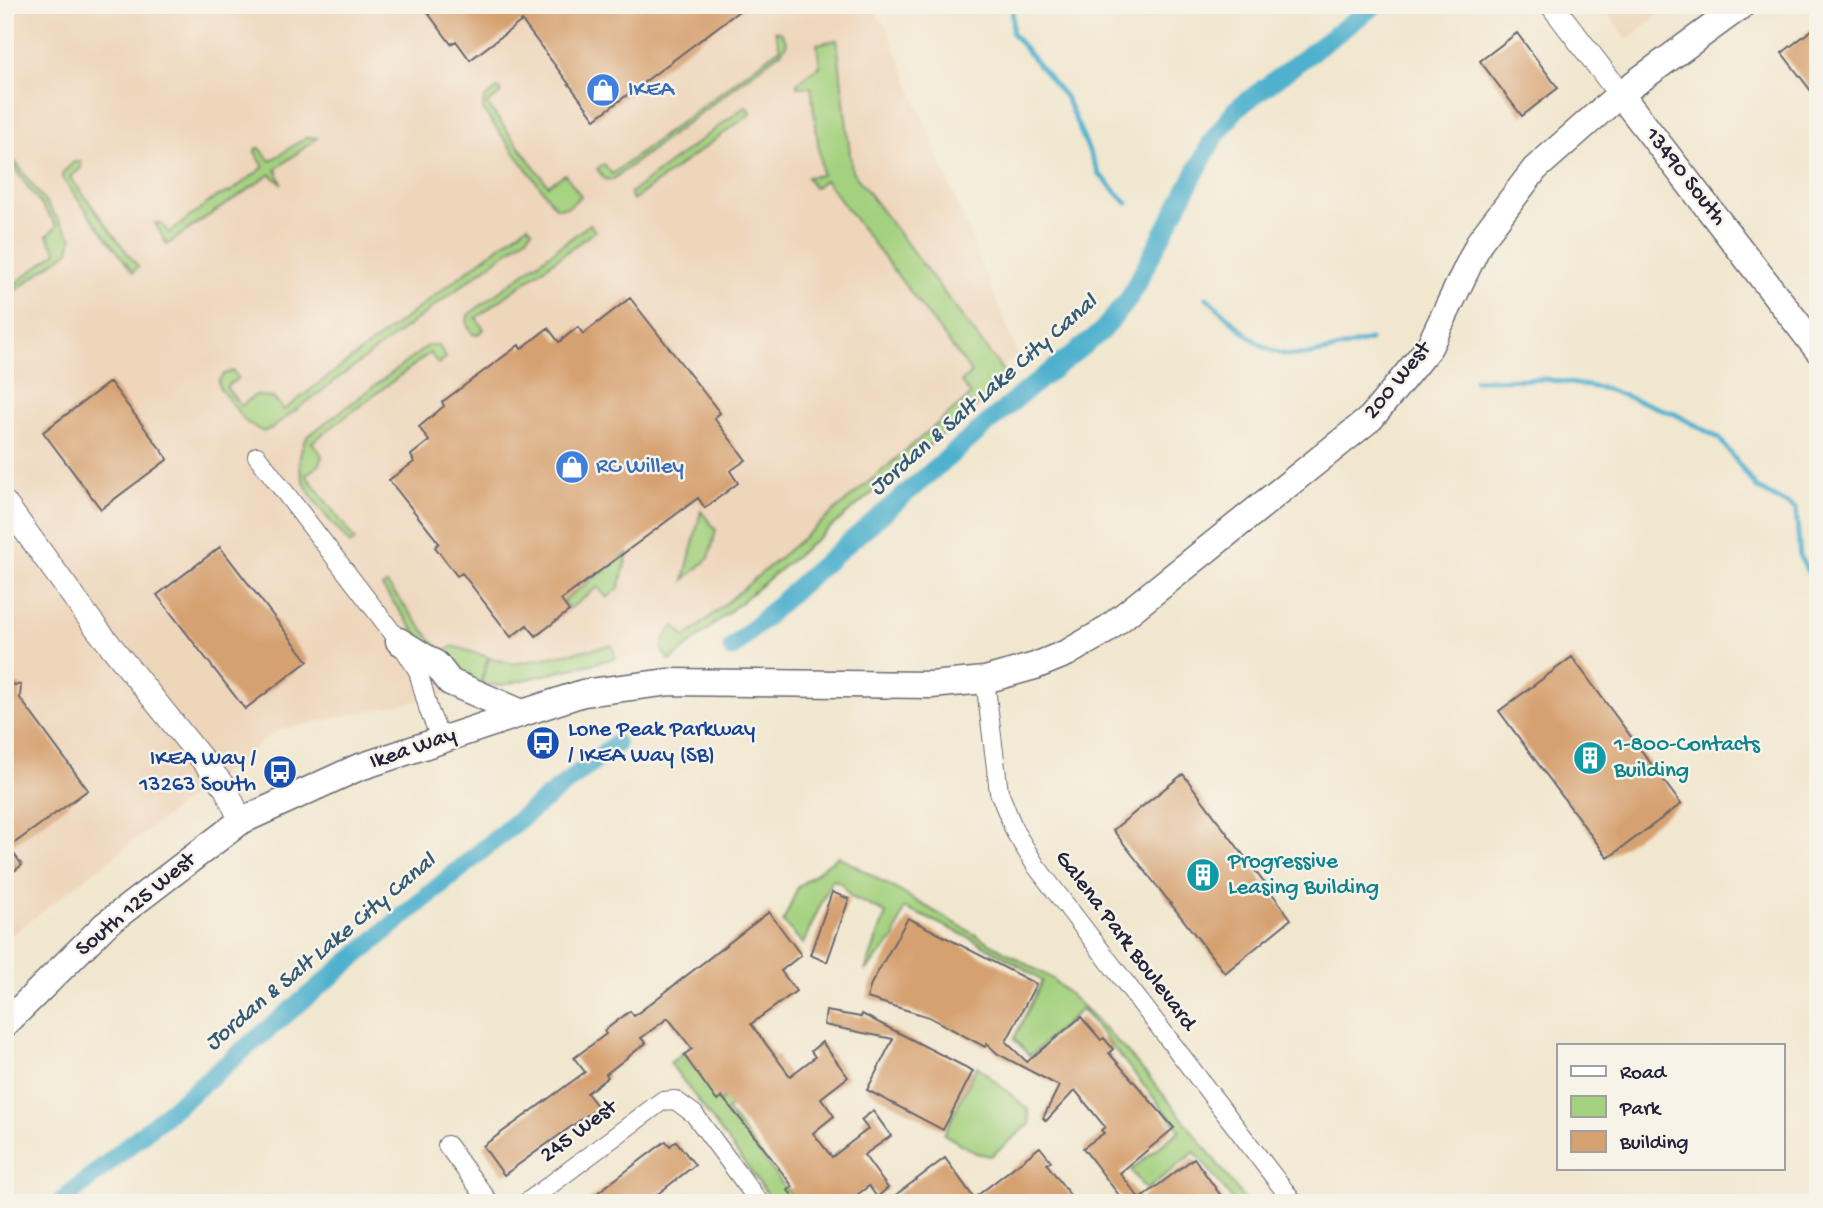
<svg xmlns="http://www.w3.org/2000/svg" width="1823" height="1208" font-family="'Gochi Hand',sans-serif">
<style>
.built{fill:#eed6bb}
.green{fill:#a4d17f;stroke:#637a5d;stroke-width:2}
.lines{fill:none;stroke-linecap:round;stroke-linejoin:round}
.stream{stroke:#4fb1ce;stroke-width:5}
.canal{stroke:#4fb1ce;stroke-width:19}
.building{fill:#d6a171}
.minor-casing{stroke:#6a676f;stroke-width:20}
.tertiary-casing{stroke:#6a676f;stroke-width:25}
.secondary-casing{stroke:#6a676f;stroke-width:29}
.minor{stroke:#fff;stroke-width:18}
.tertiary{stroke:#fff;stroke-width:23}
.secondary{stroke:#fff;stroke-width:26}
.labels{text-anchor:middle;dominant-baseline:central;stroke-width:5;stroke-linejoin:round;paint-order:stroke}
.shop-label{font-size:23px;fill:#366cbe;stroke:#f7f3e8;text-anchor:start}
.street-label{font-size:23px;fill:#22223b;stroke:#f7f3e8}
.transit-label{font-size:23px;fill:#164399;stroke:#f7f3e8;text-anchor:start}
.culture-label{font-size:23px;fill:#0d838f;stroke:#f7f3e8;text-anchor:start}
.water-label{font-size:24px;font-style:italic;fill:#345b76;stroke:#f7f3e8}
</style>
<rect width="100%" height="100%" fill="#f7f3e8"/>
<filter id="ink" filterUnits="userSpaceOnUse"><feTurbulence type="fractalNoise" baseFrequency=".0143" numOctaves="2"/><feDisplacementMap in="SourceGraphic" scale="14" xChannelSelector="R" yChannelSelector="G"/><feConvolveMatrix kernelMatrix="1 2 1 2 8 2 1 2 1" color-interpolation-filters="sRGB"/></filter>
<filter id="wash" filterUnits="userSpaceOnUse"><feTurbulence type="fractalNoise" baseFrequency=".00686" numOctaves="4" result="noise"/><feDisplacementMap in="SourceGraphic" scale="28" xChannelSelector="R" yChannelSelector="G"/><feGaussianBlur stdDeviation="1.57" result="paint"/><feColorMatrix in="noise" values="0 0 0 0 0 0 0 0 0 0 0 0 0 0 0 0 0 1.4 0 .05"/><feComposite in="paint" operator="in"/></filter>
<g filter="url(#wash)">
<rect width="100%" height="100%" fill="#f1e7cf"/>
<!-- built -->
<path class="built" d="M 5,5 L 869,5 L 887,28 L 1018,355 L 692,644 L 278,730 L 5,940 Z
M 1601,5 L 1672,5 L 1627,39 Z"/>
<!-- green -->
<path class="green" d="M 775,31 L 781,32 L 787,43 L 782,51 L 612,180 L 605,179 L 597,169 L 604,164 L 612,174 L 780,48 Z
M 837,40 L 852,171 L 1009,379 L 670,661 L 662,651 C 664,640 666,633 675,626 L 685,638 L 971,395 L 961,382 L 972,373 L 825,180 L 814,188 L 807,177 L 822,175 L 811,87 L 797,87 L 797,83 L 819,66 L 820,68 L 817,44 Z
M 499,88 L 502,92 L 487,104 L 548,185 L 565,174 L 581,196 L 568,207 L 556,208 L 483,110 L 484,99 Z
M 746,106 L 751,113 L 633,200 L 630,193 Z
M 307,137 L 317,138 L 276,169 L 282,184 L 270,174 C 236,199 201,219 167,245 L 155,223 L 161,223 L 169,233 L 216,197 L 230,192 L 264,167 L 255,152 L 256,148 L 260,148 L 270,161 Z
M 5,148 L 72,238 L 69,251 L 5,298 L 5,291 L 57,252 L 47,236 L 57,226 L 5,156 Z
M 74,162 L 81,162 L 81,168 L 70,177 L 138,267 L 133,272 L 62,178 L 63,172 Z
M 590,224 L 595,231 L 476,318 L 484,329 L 477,335 L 473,334 L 467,325 L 468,315 Z
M 528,225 L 532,230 L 528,236 L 272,428 L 263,432 L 246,422 L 219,387 L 218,381 L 224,374 L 233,371 L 238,378 L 226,387 L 241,406 L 255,395 L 273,398 L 284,410 Z
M 429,345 L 439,346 L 446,358 L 438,364 L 430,353 L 312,442 L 322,455 L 320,464 L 306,475 L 355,540 L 350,544 C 326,514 281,475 308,436 Z
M 701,511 L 716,530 L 709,558 L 684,580 Z
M 628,553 L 619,588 L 607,598 L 598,587 L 569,609 L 563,601 Z
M 387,584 L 442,653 L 453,646 L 488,657 L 479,686 L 469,683 L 471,674 L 441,666 L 382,587 Z
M 612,645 L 616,658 L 503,685 L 481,685 L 489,658 L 514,664 Z
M 838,856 L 1051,978 C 1128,1043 1187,1123 1247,1203 L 1235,1203 L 1195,1152 L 1146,1190 L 1131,1170 L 1180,1130 L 1082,1009 L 1030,1056 L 1014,1039 L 1042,981 C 1000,951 952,928 904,908 L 894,939 L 865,971 L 886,913 L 851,897 L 841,883 L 832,879 L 803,944 L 783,922 L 798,887 Z
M 683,1053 L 720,1101 L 777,1058 L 779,1070 L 727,1110 L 797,1203 L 774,1203 L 670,1063 Z
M 977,1066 L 1028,1109 L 1030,1124 L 991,1156 L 976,1153 L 944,1134 Z"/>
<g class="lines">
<!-- stream -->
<path class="stream" d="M 1013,5 L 1012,33 L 1066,98 L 1099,174 L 1127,203
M 1206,297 C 1277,363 1274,366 1370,340
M 1475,380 L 1545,379 L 1606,389 L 1675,414 L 1719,438 L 1757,488 L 1796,509 L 1800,557 L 1818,590"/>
<!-- canal -->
<path class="canal" d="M 732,648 L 810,576 L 1023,393 L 1101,332 L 1128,300 L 1212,141 L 1236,109 L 1375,5
M 60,1203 L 516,822 L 616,744"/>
</g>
<g id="blocks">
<!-- building -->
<path class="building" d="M 422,5 L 747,5 L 595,119 L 522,21 L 470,60 L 456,41 L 451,44 Z
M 1818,25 L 1818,100 L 1782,53 Z
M 1517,33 L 1558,88 L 1522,116 L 1480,61 Z
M 630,298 L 720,413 L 714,418 L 746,460 L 730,471 L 738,483 L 705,508 L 698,498 L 561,600 L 569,611 L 536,636 L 527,625 L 511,637 L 462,573 L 457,576 L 435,547 L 439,543 L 389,480 L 414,462 L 411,455 L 429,441 L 419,427 L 444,406 L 442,402 L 519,345 L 521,349 L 548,328 L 559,342 L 578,327 L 583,334 Z
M 110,382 L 168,459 L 101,509 L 43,432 Z
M 220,547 L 308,661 L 245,709 L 157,595 Z
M 1572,657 L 1681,804 L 1608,858 L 1499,711 Z
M 5,684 L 21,685 L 20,698 L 88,790 L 9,847 L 22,865 L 5,878 Z
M 1183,774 L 1291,919 L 1225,973 L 1113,830 Z
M 832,892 L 849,899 L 827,962 L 810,955 Z
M 769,912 L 801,955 L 781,971 L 796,991 L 751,1024 L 790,1076 L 815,1057 L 811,1051 L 822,1042 L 848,1077 L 821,1098 L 834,1116 L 813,1133 L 832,1157 L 868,1129 L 861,1120 L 873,1111 L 891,1136 L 864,1155 L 888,1188 L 877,1197 L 869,1186 L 846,1203 L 797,1203 L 788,1190 L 793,1187 L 760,1143 L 722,1097 L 717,1101 L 684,1055 L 692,1049 L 668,1018 L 641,1038 L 646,1043 L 606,1074 L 608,1077 L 587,1093 L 598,1107 L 504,1175 L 483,1146 L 585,1072 L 574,1058 L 606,1034 L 604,1031 L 630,1011 L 634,1016 Z
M 908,918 L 1036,984 L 1006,1042 L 1027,1062 L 1081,1017 L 1101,1040 L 1104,1038 L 1113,1049 L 1109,1053 L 1174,1128 L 1120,1173 L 1140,1199 L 1194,1158 L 1226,1203 L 1125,1203 L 1083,1148 L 1104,1133 L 1101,1130 L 1105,1127 L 1075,1090 L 1046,1121 L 1043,1118 L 1059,1086 L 998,1054 L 987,1044 L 985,1047 L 929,1017 L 867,998 L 871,984 Z
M 826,1011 L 861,1017 L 862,1014 L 973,1071 L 943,1130 L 867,1090 L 893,1039 L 824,1025 Z
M 666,1141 L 670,1146 L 676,1141 L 695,1165 L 646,1203 L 584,1203 Z
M 1040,1147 L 1051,1161 L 1047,1164 L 1076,1203 L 885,1203 L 945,1158 L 974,1198 Z"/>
</g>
</g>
<g filter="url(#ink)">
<use href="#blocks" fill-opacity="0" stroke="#6a676f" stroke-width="2"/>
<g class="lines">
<!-- minor casing -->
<g class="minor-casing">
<path id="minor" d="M 257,456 L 399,641 L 418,671 L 429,711 L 441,739
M 985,680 L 999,792 L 1015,832 L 1036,866 L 1294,1203
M 447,1145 L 490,1203
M 526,1203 L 662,1101 L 675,1100 L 694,1114 L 760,1203"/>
</g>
<!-- tertiary casing -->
<g class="tertiary-casing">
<path id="tertiary" d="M 1552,5 L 1620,94
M 5,503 L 94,625 L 226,789 L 241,821"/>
</g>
<!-- secondary casing -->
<g class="secondary-casing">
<path id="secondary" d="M 1620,94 L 1818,350
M 399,641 L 436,664 L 450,682 L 522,713
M 5,1024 L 105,925 L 241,821 L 357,768 L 583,693 L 669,682 L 931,685 L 985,680 L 1035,666 L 1067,653 L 1105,631 L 1371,418 L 1429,347 L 1480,241 L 1535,169 L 1620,94 L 1742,5"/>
</g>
<!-- minor -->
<use href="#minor" class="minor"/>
<!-- tertiary -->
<use href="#tertiary" class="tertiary"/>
<!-- secondary -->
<use href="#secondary" class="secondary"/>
</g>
</g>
<!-- icons -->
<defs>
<g id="shop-disc" transform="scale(1.75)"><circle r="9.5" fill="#3f7fe0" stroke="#f7f3e8"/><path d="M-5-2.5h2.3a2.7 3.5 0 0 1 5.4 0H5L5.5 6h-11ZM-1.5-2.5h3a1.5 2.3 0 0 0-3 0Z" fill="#fff"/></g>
<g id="bus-disc" transform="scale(1.75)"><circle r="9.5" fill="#1a4fb4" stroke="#f7f3e8"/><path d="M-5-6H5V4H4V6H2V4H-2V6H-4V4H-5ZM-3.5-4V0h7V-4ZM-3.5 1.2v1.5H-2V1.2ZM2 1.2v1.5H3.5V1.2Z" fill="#fff"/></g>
<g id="building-disc" transform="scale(1.75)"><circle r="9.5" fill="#0f9aa8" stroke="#f7f3e8"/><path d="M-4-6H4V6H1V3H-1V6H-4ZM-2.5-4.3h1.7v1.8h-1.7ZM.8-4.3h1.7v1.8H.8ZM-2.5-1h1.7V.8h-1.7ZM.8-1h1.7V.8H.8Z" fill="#fff"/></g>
</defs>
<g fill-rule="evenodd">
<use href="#shop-disc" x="603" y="90"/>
<use href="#shop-disc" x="572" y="467"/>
<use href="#bus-disc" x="543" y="743"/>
<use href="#building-disc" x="1590" y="758"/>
<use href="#bus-disc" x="280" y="772"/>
<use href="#building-disc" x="1203" y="875"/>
</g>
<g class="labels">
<!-- shop labels -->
<g class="shop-label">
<text x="628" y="90">IKEA</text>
<text x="596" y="467">RC Willey</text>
</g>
<!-- street labels -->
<g class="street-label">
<text transform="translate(1685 177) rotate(52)">13490 South</text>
<text transform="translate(1398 381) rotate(-51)">200 West</text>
<text transform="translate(413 749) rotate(-19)">Ikea Way</text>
<text transform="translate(136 905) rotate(-40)">South 125 West</text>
<text transform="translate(1125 941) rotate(53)">Galena Park Boulevard</text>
<text transform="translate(579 1132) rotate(-37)">245 West</text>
</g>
<!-- transit labels -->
<g class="transit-label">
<text x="568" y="730">Lone Peak Parkway<tspan x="568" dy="26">/ IKEA Way (SB)</tspan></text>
<text x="256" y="759" text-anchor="end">IKEA Way /<tspan x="256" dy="26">13263 South</tspan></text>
</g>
<!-- culture labels -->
<g class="culture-label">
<text x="1614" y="745">1-800-Contacts<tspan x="1614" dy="26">Building</tspan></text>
<text x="1228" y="862">Progressive<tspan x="1228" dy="26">Leasing Building</tspan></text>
</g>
<!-- water labels -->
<g class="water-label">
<text transform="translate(984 396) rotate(-41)">Jordan &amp; Salt Lake City Canal</text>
<text transform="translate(321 953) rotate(-40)">Jordan &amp; Salt Lake City Canal</text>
</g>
</g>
<!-- margin -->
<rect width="1823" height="1208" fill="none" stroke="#f7f3e8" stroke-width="28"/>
<!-- legend -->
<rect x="1557" y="1044" width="228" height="126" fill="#f7f3e8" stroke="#a29fa3" stroke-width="2"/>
<rect x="1571" y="1066" width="35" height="10" fill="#ffffff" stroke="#a29fa3" stroke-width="2"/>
<text x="1620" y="1078" font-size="21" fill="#22223b">Road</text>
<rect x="1571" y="1096" width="35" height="21" fill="#a4d17f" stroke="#a29fa3" stroke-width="2"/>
<text x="1620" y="1114" font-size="21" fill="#22223b">Park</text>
<rect x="1571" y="1131" width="35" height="21" fill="#d6a171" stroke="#a29fa3" stroke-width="2"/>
<text x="1620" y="1148" font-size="21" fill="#22223b">Building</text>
</svg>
